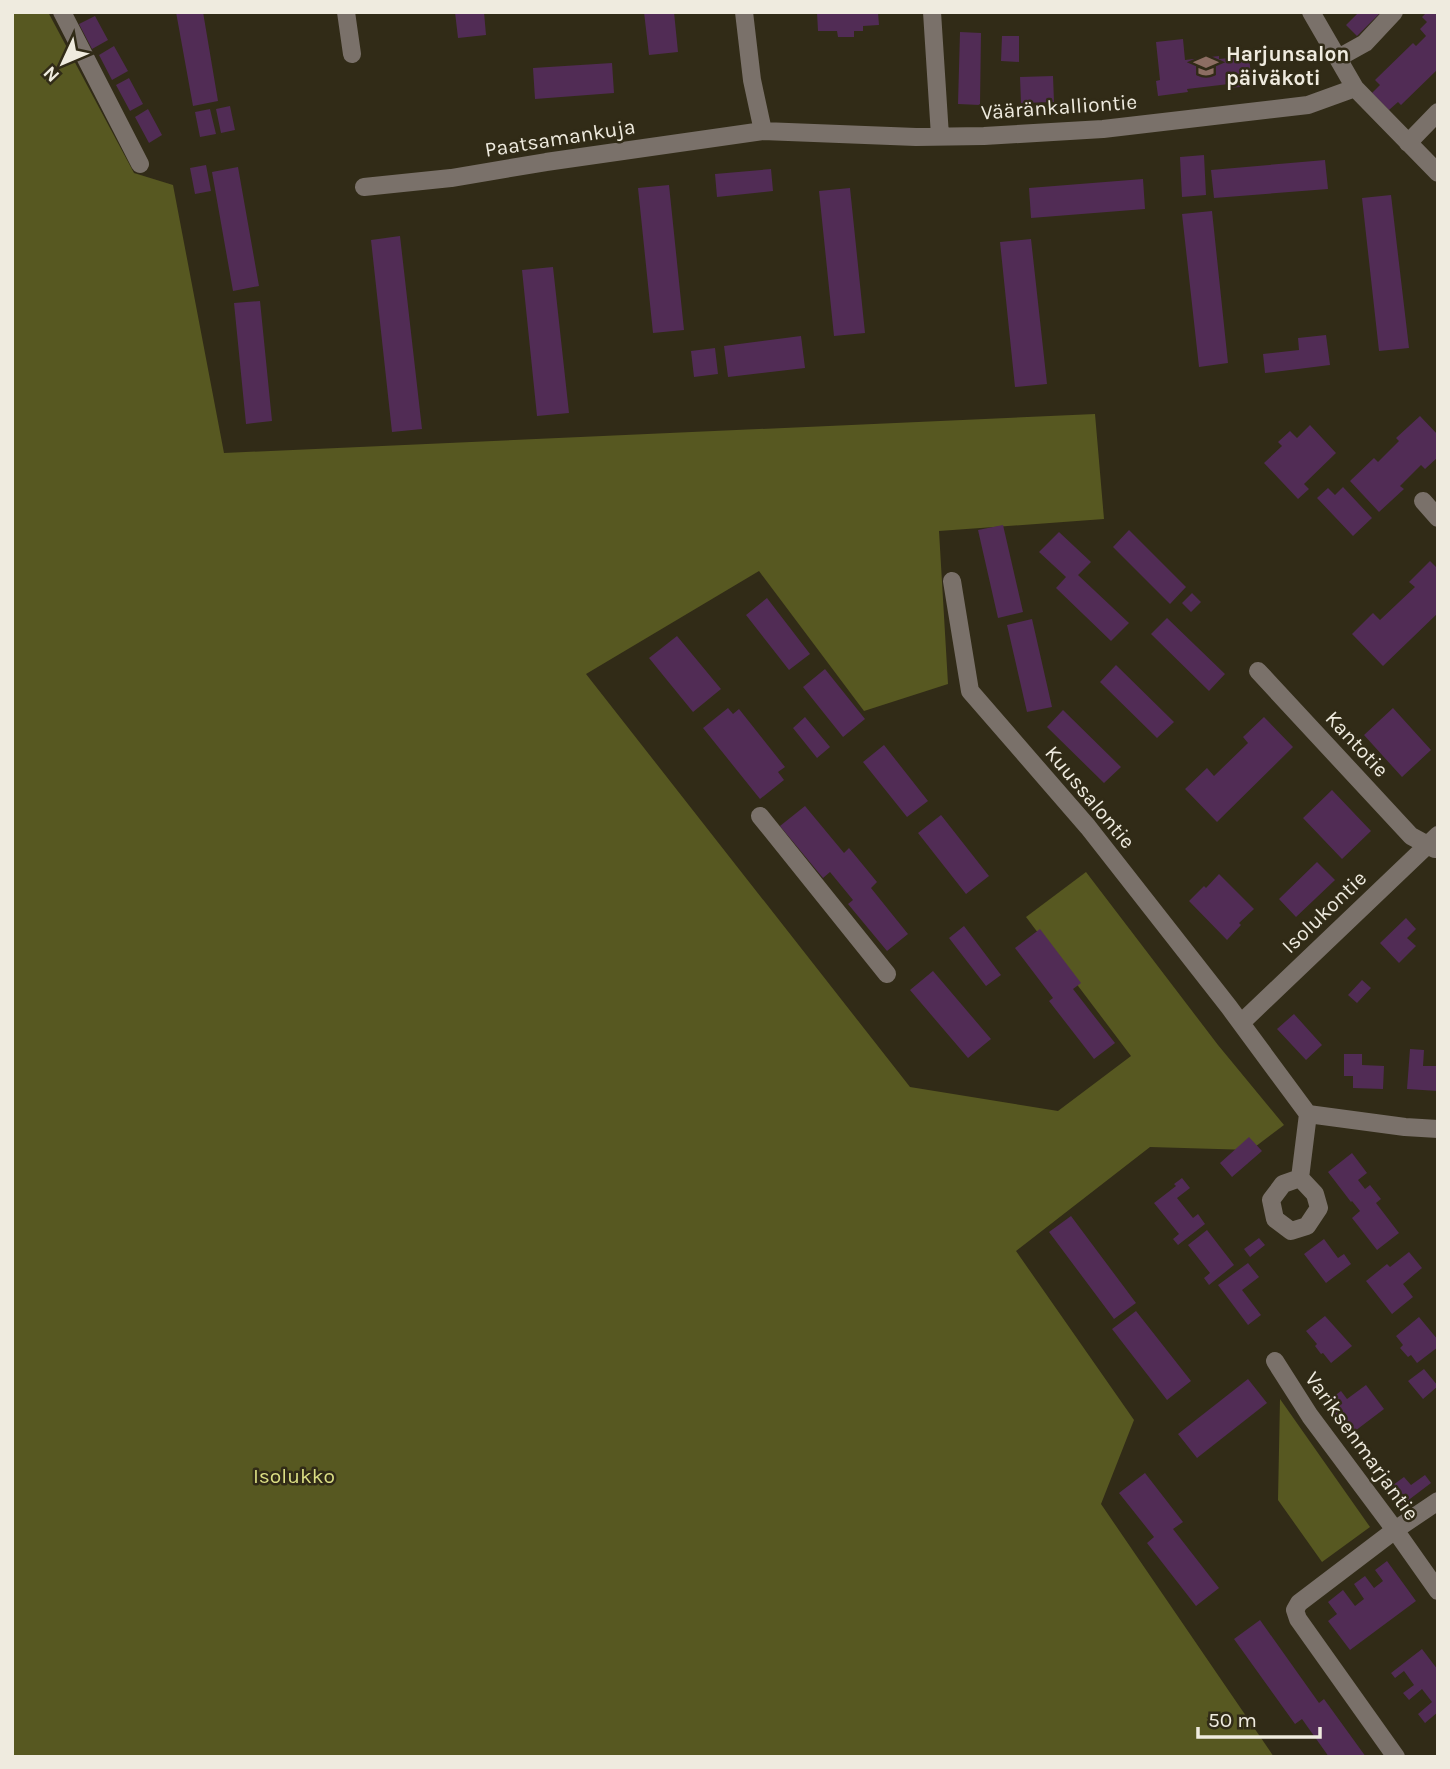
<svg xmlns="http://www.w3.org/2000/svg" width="1450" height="1769" font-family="Karla,sans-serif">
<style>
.green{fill:#575821}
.building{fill:#512c55}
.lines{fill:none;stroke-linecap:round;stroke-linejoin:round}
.minor{stroke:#7a716a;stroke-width:18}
.labels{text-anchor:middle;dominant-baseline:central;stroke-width:5;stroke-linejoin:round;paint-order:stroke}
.poi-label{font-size:21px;font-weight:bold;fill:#efebdf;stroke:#312b17;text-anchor:start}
.street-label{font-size:21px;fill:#efebdf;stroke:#312b17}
.park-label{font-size:21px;fill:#dbde84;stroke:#312b17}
</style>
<rect width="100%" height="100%" fill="#312b17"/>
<!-- green -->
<path class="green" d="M 12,12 L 48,12 L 134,173 L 173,185 L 224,453 L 1095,414 L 1104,519 L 939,531 L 948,684 L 864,711 L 759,571 L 586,674 L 910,1087 L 1058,1111 L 1131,1056 L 1026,917 L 1086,872 L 1218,1045 L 1284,1125 L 1251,1150 L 1150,1147 L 1016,1251 L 1134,1420 L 1101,1504 L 1274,1757 L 12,1757 Z
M 1280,1399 L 1370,1527 L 1322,1562 L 1278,1500 Z"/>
<!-- building -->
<path class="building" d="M 176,12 L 203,12 L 218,101 L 193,106 Z
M 455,12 L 484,12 L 486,35 L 458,38 Z
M 644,12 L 674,12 L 678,52 L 649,55 Z
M 817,12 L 878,12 L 879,25 L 863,26 L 863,31 L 854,31 L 854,37 L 838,37 L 837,31 L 818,31 Z
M 1359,12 L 1381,12 L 1357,36 L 1346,25 Z
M 1427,12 L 1438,12 L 1438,62 L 1436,63 L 1438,69 L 1401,105 L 1398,102 L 1389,110 L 1372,93 L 1380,85 L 1375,80 L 1413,43 L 1416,46 L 1426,36 L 1420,29 L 1427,22 L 1422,17 Z
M 95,16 L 108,40 L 92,49 L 79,24 Z
M 960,32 L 981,33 L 980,105 L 958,104 Z
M 1002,36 L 1019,36 L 1019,62 L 1001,61 Z
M 1183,39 L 1185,60 L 1219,56 L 1219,59 L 1249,56 L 1252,86 L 1229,88 L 1229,84 L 1187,89 L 1188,92 L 1158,96 L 1156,81 L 1160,80 L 1156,42 Z
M 114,46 L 128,71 L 112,80 L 99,55 Z
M 612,63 L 614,93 L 535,99 L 533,68 Z
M 1053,76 L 1054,102 L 1021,103 L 1020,77 Z
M 129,78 L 143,104 L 130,111 L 116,85 Z
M 230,106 L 235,130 L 221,133 L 216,109 Z
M 148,109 L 162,135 L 149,143 L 135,117 Z
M 210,109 L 216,134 L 200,137 L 195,112 Z
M 1204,155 L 1206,195 L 1182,197 L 1180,157 Z
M 1325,160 L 1328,189 L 1214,198 L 1211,170 Z
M 206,165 L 211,191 L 195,194 L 190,168 Z
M 238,167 L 259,286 L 233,291 L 212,172 Z
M 771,169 L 773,191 L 717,197 L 715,174 Z
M 1143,179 L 1145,209 L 1031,218 L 1029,188 Z
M 669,185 L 684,330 L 653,333 L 638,188 Z
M 850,188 L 865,333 L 834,336 L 819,191 Z
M 1391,195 L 1409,348 L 1379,351 L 1362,198 Z
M 1212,211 L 1228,363 L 1199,367 L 1182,214 Z
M 400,236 L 422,429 L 392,432 L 371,240 Z
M 1031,239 L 1047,384 L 1015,387 L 1000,242 Z
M 553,267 L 569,413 L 537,416 L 522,270 Z
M 260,301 L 272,421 L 246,424 L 234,303 Z
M 1326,335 L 1330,365 L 1265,373 L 1263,354 L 1299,350 L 1298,338 Z
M 801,336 L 805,368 L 728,377 L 724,346 Z
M 715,348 L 718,374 L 694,377 L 691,351 Z
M 1420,416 L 1438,435 L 1438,457 L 1425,469 L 1421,465 L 1400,486 L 1404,489 L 1379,512 L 1350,481 L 1374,458 L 1378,462 L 1399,441 L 1396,438 Z
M 1310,425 L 1336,453 L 1304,484 L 1309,489 L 1298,499 L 1264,463 L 1282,446 L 1278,442 L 1290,431 L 1297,438 Z
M 1343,487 L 1372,518 L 1353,536 L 1317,498 L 1328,488 L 1335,495 Z
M 1003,525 L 1023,612 L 998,618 L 978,530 Z
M 1129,530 L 1186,587 L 1170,604 L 1113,547 Z
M 1059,532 L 1091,562 L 1078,575 L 1129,623 L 1111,641 L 1056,588 L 1066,577 L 1039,552 Z
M 1430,561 L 1438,569 L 1438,613 L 1383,666 L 1352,634 L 1373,613 L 1380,620 L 1415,587 L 1409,582 Z
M 1192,593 L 1201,602 L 1191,612 L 1182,603 Z
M 767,598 L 810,654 L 789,670 L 746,615 Z
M 1167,618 L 1225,674 L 1209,691 L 1151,634 Z
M 1032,619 L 1052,707 L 1027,712 L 1007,625 Z
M 677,636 L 721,689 L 693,712 L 649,658 Z
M 1116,665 L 1174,722 L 1157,738 L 1100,682 Z
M 825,669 L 865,719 L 843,737 L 803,687 Z
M 728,708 L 733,714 L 739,709 L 785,767 L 778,772 L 784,780 L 760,799 L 703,728 Z
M 1393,708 L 1431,750 L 1402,777 L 1364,735 Z
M 1063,710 L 1121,767 L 1104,783 L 1047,727 Z
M 805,717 L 830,747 L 817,758 L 793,728 Z
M 1264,717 L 1293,747 L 1217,822 L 1185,789 L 1207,768 L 1214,776 L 1248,743 L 1243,737 Z
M 884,745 L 928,801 L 907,817 L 863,762 Z
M 1332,790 L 1371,831 L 1342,859 L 1303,818 Z
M 805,806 L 844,853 L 849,848 L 877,882 L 871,888 L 908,934 L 887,951 L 848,904 L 853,900 L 830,872 L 823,878 L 780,826 Z
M 941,815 L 989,876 L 966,894 L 918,833 Z
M 1317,862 L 1335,880 L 1296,917 L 1279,899 Z
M 1219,874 L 1254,909 L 1239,923 L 1241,925 L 1227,940 L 1189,901 L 1204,886 L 1206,888 Z
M 1406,918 L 1416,929 L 1407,938 L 1416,946 L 1399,963 L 1380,943 Z
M 964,926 L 1001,975 L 986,986 L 949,938 Z
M 1040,929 L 1081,983 L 1073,989 L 1115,1043 L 1094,1059 L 1049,1001 L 1053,998 L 1015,948 Z
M 933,971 L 991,1039 L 968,1058 L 910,990 Z
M 1362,980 L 1371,988 L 1357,1003 L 1348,995 Z
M 1294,1014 L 1322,1045 L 1306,1060 L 1277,1029 Z
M 1410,1049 L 1424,1050 L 1423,1066 L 1438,1066 L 1438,1091 L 1407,1089 Z
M 1344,1054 L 1362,1054 L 1362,1065 L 1384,1066 L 1383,1089 L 1353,1088 L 1353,1076 L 1344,1076 Z
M 1249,1137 L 1262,1151 L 1232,1177 L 1220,1163 Z
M 1352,1153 L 1367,1173 L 1358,1180 L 1365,1189 L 1370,1185 L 1381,1199 L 1376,1203 L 1399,1233 L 1377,1250 L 1352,1218 L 1360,1211 L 1352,1201 L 1351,1202 L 1328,1172 Z
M 1182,1178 L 1190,1188 L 1177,1198 L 1193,1218 L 1198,1214 L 1205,1224 L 1178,1245 L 1173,1239 L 1179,1234 L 1154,1203 L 1176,1186 L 1174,1184 Z
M 1071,1216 L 1136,1303 L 1114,1319 L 1049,1232 Z
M 1207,1230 L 1234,1265 L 1209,1285 L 1204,1278 L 1210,1273 L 1188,1245 Z
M 1259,1238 L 1265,1245 L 1250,1257 L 1244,1249 Z
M 1324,1239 L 1338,1258 L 1344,1254 L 1351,1264 L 1326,1283 L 1304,1254 Z
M 1409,1252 L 1422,1268 L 1403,1284 L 1413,1297 L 1392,1314 L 1366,1281 L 1387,1264 L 1390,1267 Z
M 1248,1263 L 1259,1277 L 1242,1290 L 1261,1315 L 1248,1325 L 1218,1285 Z
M 1136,1311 L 1191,1381 L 1167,1400 L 1112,1329 Z
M 1325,1316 L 1352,1346 L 1331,1363 L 1323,1353 L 1321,1354 L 1315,1346 L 1317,1344 L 1306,1331 Z
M 1419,1317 L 1438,1340 L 1438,1347 L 1417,1363 L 1411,1355 L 1408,1357 L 1400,1348 L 1403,1345 L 1396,1336 Z
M 1424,1369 L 1438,1386 L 1423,1399 L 1408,1381 Z
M 1248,1379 L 1267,1403 L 1197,1458 L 1178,1434 Z
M 1366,1385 L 1384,1409 L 1355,1431 L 1350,1424 L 1344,1428 L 1325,1403 L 1341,1391 L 1347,1399 Z
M 1145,1473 L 1183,1522 L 1173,1529 L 1219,1588 L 1196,1606 L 1147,1543 L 1154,1537 L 1119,1493 Z
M 1425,1475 L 1431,1483 L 1402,1505 L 1389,1488 L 1404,1477 L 1411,1485 Z
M 1387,1561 L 1416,1601 L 1350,1650 L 1328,1621 L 1337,1614 L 1328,1602 L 1343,1590 L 1355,1606 L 1364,1599 L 1354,1584 L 1365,1576 L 1374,1588 L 1383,1581 L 1375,1570 Z
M 1260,1620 L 1319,1703 L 1324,1699 L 1366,1757 L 1329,1757 L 1302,1719 L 1295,1724 L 1234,1639 Z
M 1422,1649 L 1438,1670 L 1438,1712 L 1425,1723 L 1418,1714 L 1432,1702 L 1422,1689 L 1409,1700 L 1403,1693 L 1414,1685 L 1404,1671 L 1395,1678 L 1391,1673 Z"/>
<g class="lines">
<!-- minor -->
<path class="minor" d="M 62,12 L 140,164
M 346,12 L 352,54
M 744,12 L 752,80 L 763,131
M 932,12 L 940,136
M 1311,12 L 1355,88
M 1338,58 L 1365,43 L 1394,12
M 1408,143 L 1438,112
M 364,187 L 451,178 L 546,162 L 763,131 L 916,137 L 984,136 L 1103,129 L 1308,105 L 1355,88 L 1438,173
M 1423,501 L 1438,518
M 952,581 L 970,691 L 1088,827 L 1229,1007 L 1308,1114 L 1405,1127 L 1438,1129
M 1258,671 L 1411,836 L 1435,849
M 760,816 L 887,974
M 1241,1023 L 1438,835
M 1300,1178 L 1315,1194 L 1319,1208 L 1307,1226 L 1291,1231 L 1275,1219 L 1271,1200 L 1283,1184 L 1300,1178 L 1308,1114
M 1275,1361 L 1310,1416 L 1395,1530 L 1438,1591
M 1396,1757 L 1298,1619 L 1295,1610 L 1299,1603 L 1395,1530 L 1438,1501"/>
</g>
<!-- icons -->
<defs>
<g id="school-bare" transform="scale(1.89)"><path d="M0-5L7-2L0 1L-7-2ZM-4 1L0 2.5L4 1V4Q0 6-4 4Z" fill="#8d6e63" stroke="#312b17" stroke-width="2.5" paint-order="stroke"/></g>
</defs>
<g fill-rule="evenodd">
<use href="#school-bare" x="1206" y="66"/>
</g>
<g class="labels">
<!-- poi labels -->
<g class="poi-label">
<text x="1226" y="54">Harjunsalon<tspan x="1226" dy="24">päiväkoti</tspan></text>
</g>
<!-- street labels -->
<g class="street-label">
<text transform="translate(1059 107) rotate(-4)">Vääränkalliontie</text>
<text transform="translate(560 138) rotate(-9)">Paatsamankuja</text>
<text transform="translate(1357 744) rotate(47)">Kantotie</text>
<text transform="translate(1090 797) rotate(50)">Kuussalontie</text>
<text transform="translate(1324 912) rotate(-44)">Isolukontie</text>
<text transform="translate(1362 1446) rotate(54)">Variksenmarjantie</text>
</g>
<!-- park labels -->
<g class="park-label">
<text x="294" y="1476">Isolukko</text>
</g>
</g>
<!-- border -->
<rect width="1450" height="1769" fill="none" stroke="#efebdf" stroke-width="28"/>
<!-- north arrow -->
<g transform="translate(63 63) rotate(226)" stroke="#312b17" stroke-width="5" paint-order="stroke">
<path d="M0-5L12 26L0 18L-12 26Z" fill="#efebdf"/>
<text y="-10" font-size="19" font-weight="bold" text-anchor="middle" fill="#efebdf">N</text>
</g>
<!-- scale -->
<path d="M1198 1727v10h122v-10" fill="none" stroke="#efebdf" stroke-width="3.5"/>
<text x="1208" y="1727" font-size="21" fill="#efebdf" stroke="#312b17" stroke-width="5" paint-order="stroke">50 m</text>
</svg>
